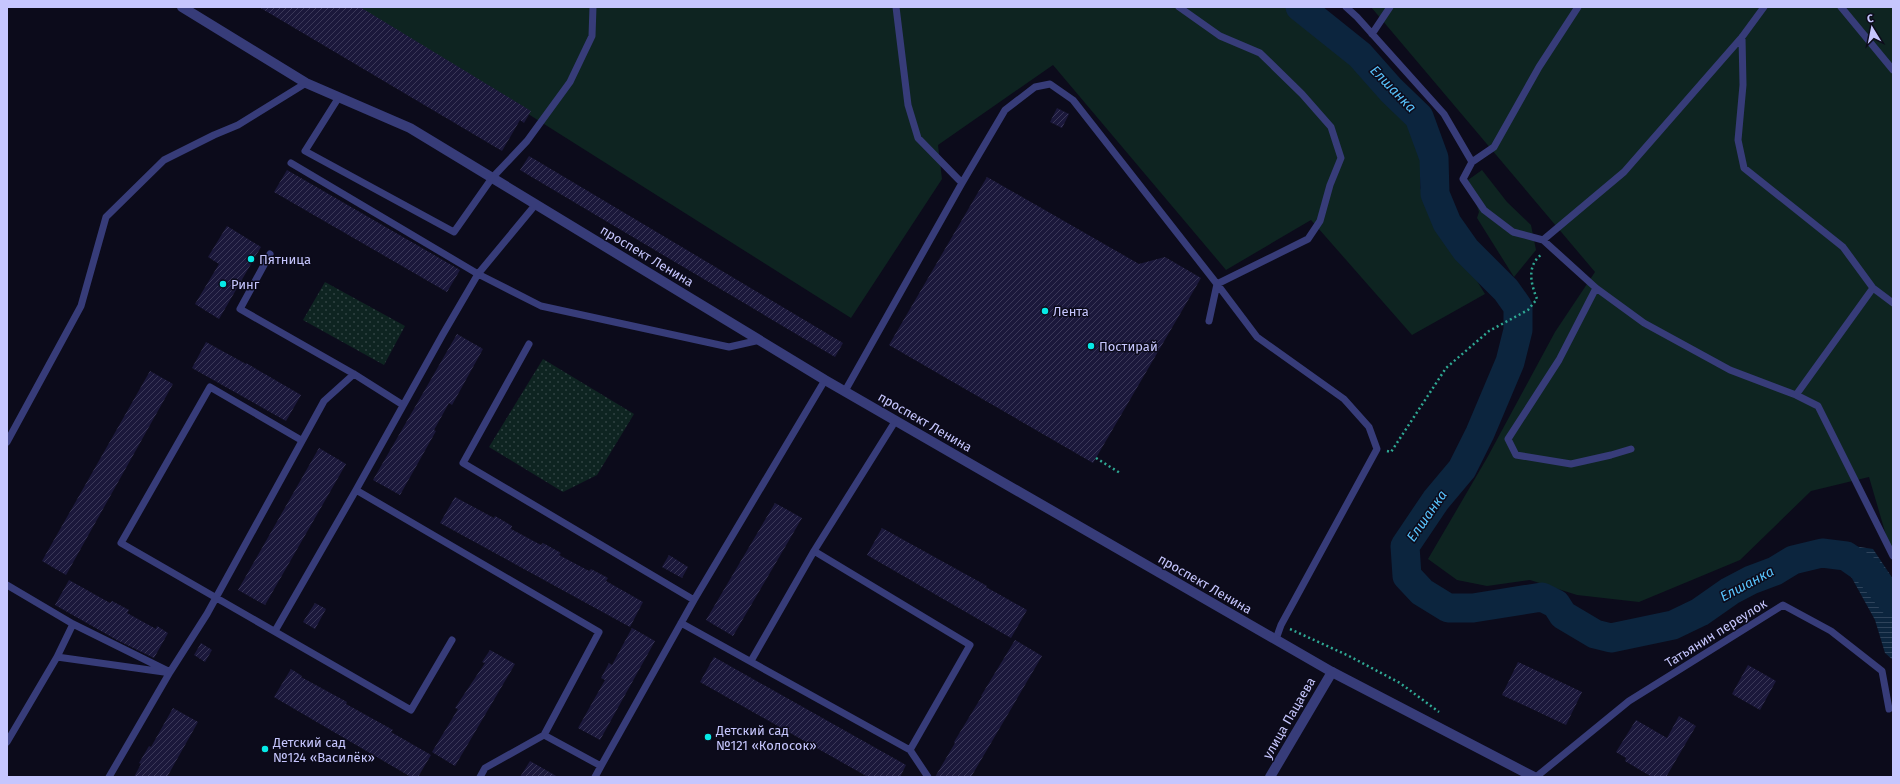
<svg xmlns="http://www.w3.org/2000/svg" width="1900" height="784" font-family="'Fira Sans',sans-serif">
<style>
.green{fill:#0e2421}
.park{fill:url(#park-dots)}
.water{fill:url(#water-rules)}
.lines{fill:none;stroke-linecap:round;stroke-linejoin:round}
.river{stroke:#0c253e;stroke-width:29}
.building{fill:url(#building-hatch)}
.path{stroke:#2fa994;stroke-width:2.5;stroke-dasharray:2 3;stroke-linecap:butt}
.service{stroke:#373c79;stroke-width:7}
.minor{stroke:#373c79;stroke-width:10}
.tertiary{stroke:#373c79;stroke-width:10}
.poi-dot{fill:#06eae7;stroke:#0c0b1b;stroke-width:1.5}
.labels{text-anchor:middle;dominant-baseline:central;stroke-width:3;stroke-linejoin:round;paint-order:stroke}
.street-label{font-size:13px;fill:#c6c6fe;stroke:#0c0b1b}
.poi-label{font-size:13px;fill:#c6c6fe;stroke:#0c0b1b;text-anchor:start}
.water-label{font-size:14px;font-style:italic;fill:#57c2fb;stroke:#0c0b1b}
</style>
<defs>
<pattern id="park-dots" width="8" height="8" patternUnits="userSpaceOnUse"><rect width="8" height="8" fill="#0e2421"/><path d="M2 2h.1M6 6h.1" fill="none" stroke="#304242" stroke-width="1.8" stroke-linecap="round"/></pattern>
<pattern id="water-rules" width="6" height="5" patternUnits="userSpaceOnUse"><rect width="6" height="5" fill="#0c253e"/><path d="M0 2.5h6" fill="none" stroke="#2e435b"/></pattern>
<pattern id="building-hatch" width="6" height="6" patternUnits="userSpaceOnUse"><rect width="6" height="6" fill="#1b183b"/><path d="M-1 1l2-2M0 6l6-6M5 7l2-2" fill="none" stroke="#3b3858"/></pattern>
</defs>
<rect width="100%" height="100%" fill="#0c0b1b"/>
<!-- green -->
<path class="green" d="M 359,7 L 1297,7 L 1423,136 L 1420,188 L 1485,294 L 1412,335 L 1311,220 L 1226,270 L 1053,65 L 938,145 L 942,179 L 851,318 Z
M 1371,7 L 1893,7 L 1893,549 L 1888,542 L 1869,477 L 1811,491 L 1740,560 L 1639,602 L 1577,595 L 1530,580 L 1487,586 L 1457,580 L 1428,559 L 1487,458 L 1555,332 L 1595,272 Z
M 1482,170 L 1507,202 L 1531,225 L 1536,250 L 1514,277 L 1477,218 L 1479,212 L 1468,180 Z"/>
<!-- park -->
<path class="park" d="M 325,282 L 405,326 L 384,365 L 303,320 Z
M 543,359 L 634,414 L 597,475 L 563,492 L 489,447 Z"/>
<!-- water -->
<path class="water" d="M 1840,544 L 1873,549 L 1893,579 L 1893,660 L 1885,653 L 1875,620 L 1848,571 L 1841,566 L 1831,554 Z"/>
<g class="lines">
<!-- river -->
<path class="river" d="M 1300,7 L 1360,55 L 1391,90 L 1419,117 L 1434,158 L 1435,194 L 1447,223 L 1466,250 L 1506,290 L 1518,307 L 1518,330 L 1510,362 L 1480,433 L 1462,469 L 1436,500 L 1405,546 L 1407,576 L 1422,592 L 1448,608 L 1473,608 L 1542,597 L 1556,604 L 1563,615 L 1595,634 L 1611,638 L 1673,625 L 1700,612 L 1730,591 L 1751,580 L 1775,571 L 1793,560 L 1822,553 L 1846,556 L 1869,572 L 1893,602"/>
</g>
<!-- building -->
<path class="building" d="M 259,7 L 360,7 L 531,111 L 524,123 L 520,120 L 502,151 Z
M 1057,108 L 1069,114 L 1062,128 L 1050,122 Z
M 529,156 L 843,343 L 835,357 L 520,170 Z
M 287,170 L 460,270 L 447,292 L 274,192 Z
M 987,177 L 1139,264 L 1165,257 L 1201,278 L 1093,463 L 889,345 Z
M 227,226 L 261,247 L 219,319 L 195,304 L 219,264 L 208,257 Z
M 457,334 L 483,349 L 452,405 L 449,403 L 434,430 L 436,431 L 400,495 L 373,480 Z
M 206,342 L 246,364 L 246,363 L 301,395 L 286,421 L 192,368 Z
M 150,371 L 173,384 L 66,575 L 42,561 Z
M 319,448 L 346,464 L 265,605 L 238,590 Z
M 455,497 L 494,518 L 495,516 L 512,526 L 511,529 L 541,545 L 543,543 L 561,553 L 559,555 L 589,571 L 591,569 L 608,578 L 606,581 L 643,602 L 630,627 L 440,523 Z
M 775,503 L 802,518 L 733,636 L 706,620 Z
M 882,528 L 987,586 L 986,587 L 1027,610 L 1011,638 L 867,555 Z
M 669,555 L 688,567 L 682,578 L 662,567 Z
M 69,580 L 110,603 L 112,601 L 129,610 L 127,613 L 156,629 L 157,626 L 168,633 L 154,658 L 117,640 L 55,605 Z
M 315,603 L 326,609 L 315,629 L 303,622 Z
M 632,628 L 655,641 L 600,740 L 578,728 L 605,680 L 601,678 L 609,663 L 612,665 Z
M 1015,640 L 1042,656 L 971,777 L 935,777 L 955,743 L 954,742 L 982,696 L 981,696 Z
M 201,643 L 212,650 L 205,662 L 194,655 Z
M 490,650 L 515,664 L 455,766 L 432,752 L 458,709 L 455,708 L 485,663 L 482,662 Z
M 714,657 L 906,765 L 900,777 L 868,777 L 700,682 Z
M 1518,662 L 1582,692 L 1566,725 L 1502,695 Z
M 1748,665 L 1776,681 L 1760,710 L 1732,694 Z
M 291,669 L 302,676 L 301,677 L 347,702 L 346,704 L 393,730 L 391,732 L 431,755 L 418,777 L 411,777 L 274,697 Z
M 173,708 L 198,722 L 167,777 L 134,777 L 141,764 L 139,763 L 149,746 L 151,747 Z
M 1679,716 L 1696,726 L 1666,777 L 1652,777 L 1625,761 L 1626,758 L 1616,752 L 1636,720 L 1667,738 Z
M 530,761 L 558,777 L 520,777 Z"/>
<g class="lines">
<!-- path -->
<path class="path" d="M 1387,451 L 1391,452 L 1446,368 L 1489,331 L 1528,310 L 1537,299 C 1531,284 1526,266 1542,254
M 1096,458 L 1120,473
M 1290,629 L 1349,656 L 1400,683 L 1439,712"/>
<!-- service -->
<path class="service" d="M 896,7 L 908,105 L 918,138 L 962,183
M 1179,7 L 1220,36 L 1260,53 L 1302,94 L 1331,127 L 1341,158 L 1330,185 L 1320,221 L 1308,239 L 1217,284 L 1209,321
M 1346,7 L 1357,17 L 1444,114 L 1472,162 L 1463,179 L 1484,210 L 1513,232 L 1543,240 L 1596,288 L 1644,323 L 1730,370 L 1796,395 L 1873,288
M 1841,7 L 1893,70
M 1372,34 L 1390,7
M 1742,37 L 1743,85 L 1738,140 L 1744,168 L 1843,247 L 1873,288 L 1893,303
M 339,97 L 305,151 L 454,232 L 492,178 L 527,141 L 570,82 L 592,36 L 593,7
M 1472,162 L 1494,147 L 1539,67 L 1578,7
M 291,163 L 478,274 L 541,306 L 729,347 L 760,340
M 1543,240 L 1624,172 L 1742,37 L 1764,7
M 270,254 L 240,309 L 354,374 L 403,405
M 1596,288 L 1559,360 L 1508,439 L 1516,455 L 1571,464 L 1611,455 L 1631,449
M 529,344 L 463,463 L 694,600
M 845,391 L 962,183 L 1005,110 L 1035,87 L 1050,84 L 1073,100 L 1217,284 L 1257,337 L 1344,399 L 1369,427 L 1377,449 L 1281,625 L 1276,639
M 1796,395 L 1818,406 L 1893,556
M 301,440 L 210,387 L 121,543 L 411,710 L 452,640
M 7,442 L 81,306 L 106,217 L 164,160 L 214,135 L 238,125 L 306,83
M 356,490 L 599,632 L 544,735 L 485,768 L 480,777
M 814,551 L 970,645 L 910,750 L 928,777
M 7,585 L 73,624 L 170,672
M 681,623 L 910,750
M 275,631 L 356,490 L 443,334 L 478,274 L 536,204
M 57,657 L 164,672
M 751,661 L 814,551 L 896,420
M 544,735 L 601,766 L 694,600 L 825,380
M 7,742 L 57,657 L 73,624
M 109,777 L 170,672 L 207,614 L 324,401 L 354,374
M 595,777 L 601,766
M 1536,777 L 1629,701 L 1783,605 L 1831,631 L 1882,671 L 1889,709"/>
<!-- minor -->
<path class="minor" d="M 182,7 L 306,83 L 410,128 L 825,380 L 1332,672"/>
<!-- tertiary -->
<path class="tertiary" d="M 1270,777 L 1332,672 L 1534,777"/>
</g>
<!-- markers -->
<g class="poi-dot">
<circle cx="251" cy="259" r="4"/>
<circle cx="223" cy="284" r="4"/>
<circle cx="1045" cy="311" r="4"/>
<circle cx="1091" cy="346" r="4"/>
<circle cx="708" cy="737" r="4"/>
<circle cx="265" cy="749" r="4"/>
</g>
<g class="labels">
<!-- street labels -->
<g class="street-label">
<text transform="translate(647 256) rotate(31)">проспект Ленина</text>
<text transform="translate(925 422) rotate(30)">проспект Ленина</text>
<text transform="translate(1205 584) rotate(30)">проспект Ленина</text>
<text transform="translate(1716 633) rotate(-32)">Татьянин переулок</text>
<text transform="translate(1289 718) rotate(-60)">улица Пацаева</text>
</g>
<!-- poi labels -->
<g class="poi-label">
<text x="259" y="259">Пятница</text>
<text x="231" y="284">Ринг</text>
<text x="1053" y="311">Лента</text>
<text x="1099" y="346">Постирай</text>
<text x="716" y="730">Детский сад<tspan x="716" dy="15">№121 «Колосок»</tspan></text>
<text x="273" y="742">Детский сад<tspan x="273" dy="15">№124 «Василёк»</tspan></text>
</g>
<!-- water labels -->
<g class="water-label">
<text transform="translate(1393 89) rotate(46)">Елшанка</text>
<text transform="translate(1427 516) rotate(-55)">Елшанка</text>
<text transform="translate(1747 584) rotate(-28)">Елшанка</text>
</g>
</g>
<!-- border -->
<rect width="1900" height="784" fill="none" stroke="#c6c6fe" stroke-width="16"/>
<!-- north arrow -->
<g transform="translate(1872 28) rotate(350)" stroke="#0c0b1b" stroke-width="3" paint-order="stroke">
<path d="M0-3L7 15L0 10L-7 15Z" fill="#c6c6fe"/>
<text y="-6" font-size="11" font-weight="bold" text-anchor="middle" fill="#c6c6fe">С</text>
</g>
</svg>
